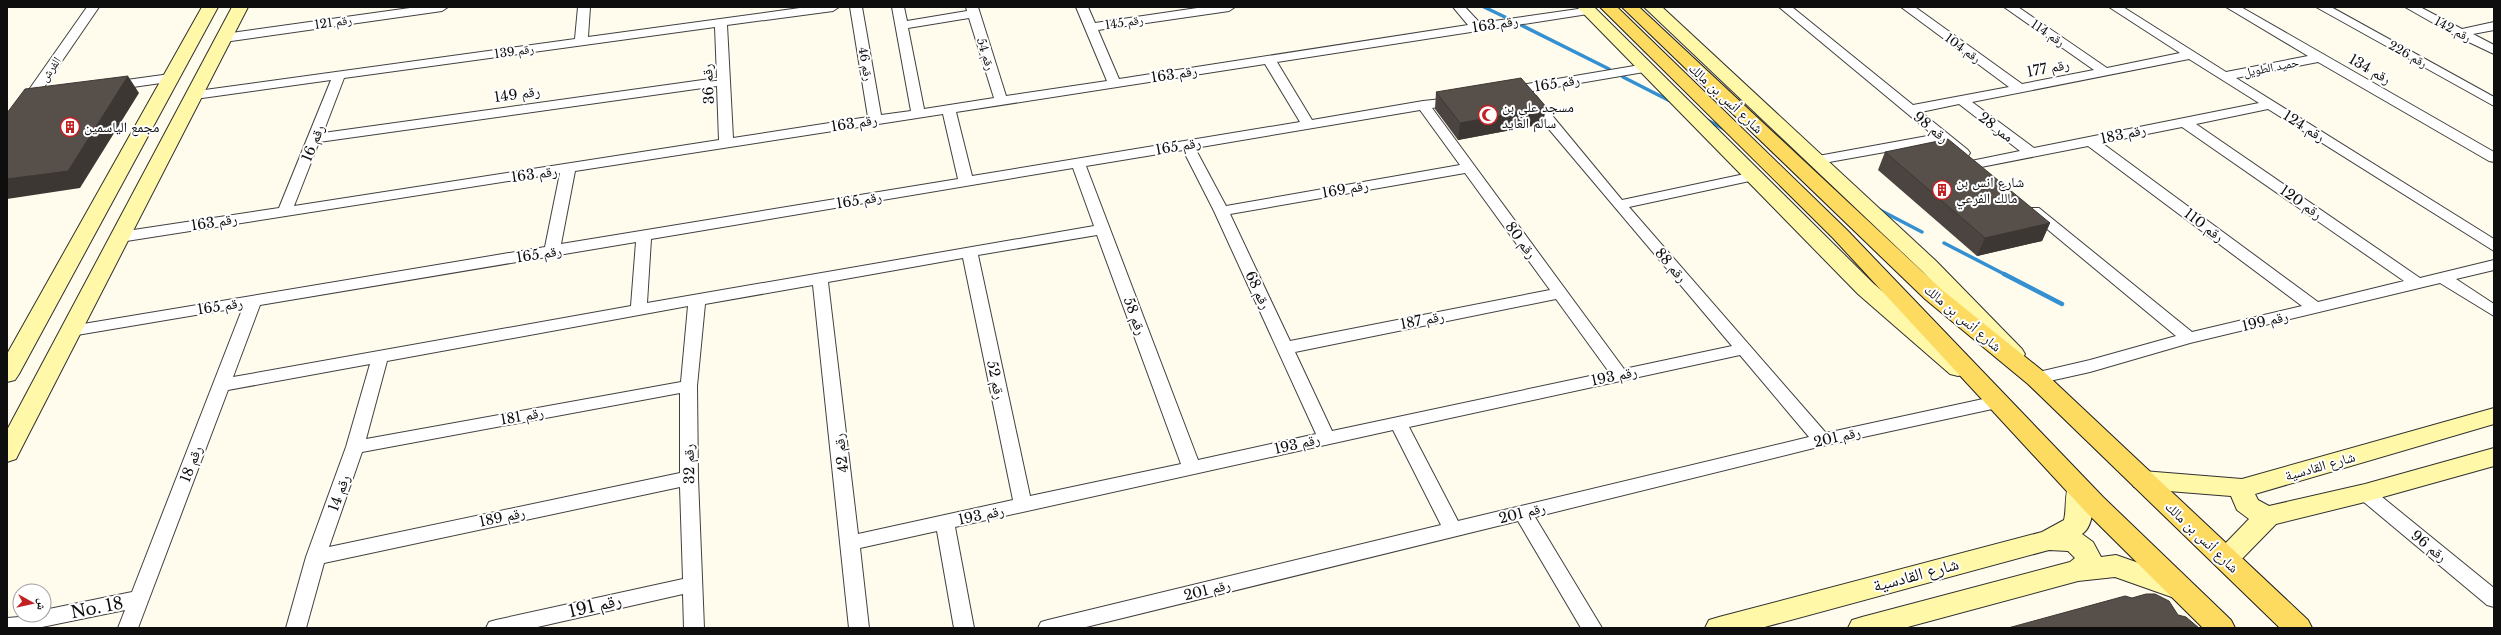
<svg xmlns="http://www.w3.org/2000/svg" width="2501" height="635" font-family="'Libre Baskerville','Noto Naskh Arabic',serif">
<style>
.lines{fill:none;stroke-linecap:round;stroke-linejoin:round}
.stream-far1{stroke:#3590d2;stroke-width:3.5}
.stream{stroke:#3590d2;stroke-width:4.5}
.street-casing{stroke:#414141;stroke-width:2}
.secondary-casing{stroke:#303030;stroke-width:2}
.primary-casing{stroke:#1f1f1f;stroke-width:2}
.street{fill:#fff;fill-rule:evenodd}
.secondary{fill:#fff8a9;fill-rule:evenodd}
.primary{fill:#fddb60;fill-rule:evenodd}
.wall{fill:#4b4440}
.shaded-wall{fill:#3d3734}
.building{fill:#574f4a;stroke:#3d3734}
.labels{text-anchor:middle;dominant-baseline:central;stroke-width:4;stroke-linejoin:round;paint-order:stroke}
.far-street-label{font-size:12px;fill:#0e0e0e;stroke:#fff}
.street-label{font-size:14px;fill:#0e0e0e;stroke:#fff}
.poi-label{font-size:14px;fill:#0e0e0e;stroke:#fff;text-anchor:start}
.near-street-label{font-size:17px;fill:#0e0e0e;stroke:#fff}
</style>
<rect width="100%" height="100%" fill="#fffcee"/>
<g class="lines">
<!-- stream-far1 -->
<path class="stream-far1" d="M 1484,7 L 1507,18
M 1521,25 L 1609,69
M 1623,77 L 1672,102
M 1707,120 L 1726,130
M 1878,209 L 1922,232
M 1944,243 L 2006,275"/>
<!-- stream -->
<path class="stream" d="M 2004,274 L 2062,304"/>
<!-- street casing -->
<g class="street-casing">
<path id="street" d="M 87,7 L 99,7 L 12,134 L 7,135 L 7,121 Z
M 417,7 L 448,7 L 442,11 L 224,42 L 218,38 L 224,34 Z
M 578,7 L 590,7 L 588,37 L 807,7 L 839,7 L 833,11 L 727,25 L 733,138 L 868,117 L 850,7 L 862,7 L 881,115 L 911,111 L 892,7 L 904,7 L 907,21 L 967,11 L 966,7 L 978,7 L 1006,96 L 1107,81 L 1076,7 L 1088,7 L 1095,23 L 1204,7 L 1235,7 L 1229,11 L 1098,30 L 1119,79 L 1468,25 L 1453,7 L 1465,7 L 1480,23 L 1592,7 L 1594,10 L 1588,14 L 1277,62 L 1312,120 L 1423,101 L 1461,97 L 1463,100 L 1461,103 L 1432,108 L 1624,369 L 1732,346 L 1526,102 L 1524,99 L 1526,96 L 1536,96 L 1622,200 L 1754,172 L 1759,173 L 1761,176 L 1759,179 L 1629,207 L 1826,433 L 1997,396 L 2003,398 L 2006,402 L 2003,406 L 1997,408 L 1822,446 L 1535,517 L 1602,628 L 1581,628 L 1518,521 L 1082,628 L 1038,628 L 1041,622 L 1048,620 L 1441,525 L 1393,430 L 955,527 L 974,628 L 954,628 L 937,531 L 860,548 L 869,628 L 849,628 L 813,285 L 705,304 L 697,386 L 698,478 L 704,628 L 684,628 L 683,594 L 533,628 L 486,628 L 489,622 L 496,620 L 683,579 L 680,487 L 324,563 L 306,628 L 286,628 L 306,557 L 346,447 L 370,364 L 228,390 L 138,628 L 118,628 L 125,610 L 37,628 L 7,628 L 7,618 L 44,615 L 44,610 L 132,592 L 243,307 L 71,336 L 65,335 L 63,331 L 65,327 L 545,247 L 560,173 L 120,242 L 115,240 L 113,237 L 120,232 L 279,208 L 331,80 L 195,99 L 190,98 L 188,95 L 190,92 L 575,39 ZM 969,18 L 994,98 L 924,109 L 908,28 ZM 715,27 L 717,78 L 323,133 L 344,78 ZM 1265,64 L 1300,122 L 972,176 L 956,112 ZM 717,86 L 719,140 L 294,206 L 319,142 ZM 1420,110 L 1460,165 L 1226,206 L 1195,148 ZM 943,114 L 958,179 L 561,244 L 575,171 ZM 1183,150 L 1214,211 L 1316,434 L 1198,460 L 1086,166 ZM 1073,168 L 1094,226 L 647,303 L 651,239 ZM 1465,173 L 1550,290 L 1290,341 L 1230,214 ZM 1097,235 L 1181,464 L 1030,496 L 978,255 ZM 636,242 L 631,306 L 233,377 L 260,305 ZM 963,258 L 1013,500 L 858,534 L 828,282 ZM 1556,299 L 1609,372 L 1332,431 L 1295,352 ZM 688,306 L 681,382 L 366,439 L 387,361 ZM 1740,355 L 1809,437 L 1458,521 L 1409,427 ZM 680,393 L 680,473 L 329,547 L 362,452 Z
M 1779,7 L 1792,7 L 1913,105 L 2009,87 L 1901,7 L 1915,7 L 2022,84 L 2094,70 L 2004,7 L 2018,7 L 2107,68 L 2180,53 L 2109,7 L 2123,7 L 2226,72 L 2308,56 L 2226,7 L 2241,7 L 2494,152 L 2494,162 L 2489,161 L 2318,62 L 2236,78 L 2494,239 L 2494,251 L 2268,109 L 2196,124 L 2420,278 L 2494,260 L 2494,270 L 2456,279 L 2494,304 L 2494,316 L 2440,283 L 2190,343 L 2090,372 L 2036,384 L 2030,382 L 2028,378 L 2030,374 L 2090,360 L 2176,336 L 2029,214 L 2027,211 L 2029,208 L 2039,208 L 2192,332 L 2302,306 L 2088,146 L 1976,168 L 1971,167 L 1969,164 L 1971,161 L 2020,151 L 1959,104 L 1921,112 L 1968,150 L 1970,153 L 1968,156 L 1958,156 L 1941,142 L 1818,164 L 1813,163 L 1811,160 L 1813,157 L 1818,156 L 1933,135 ZM 2189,59 L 2259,103 L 2034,148 L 1972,102 ZM 2182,127 L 2404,281 L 2318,302 L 2102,143 Z
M 2316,7 L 2331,7 L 2494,97 L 2494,106 Z
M 2405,7 L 2420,7 L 2462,29 L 2494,22 L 2494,30 L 2473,34 L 2494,45 L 2494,54 L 2456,36 Z
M 1646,64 L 1652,68 L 1650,71 L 1509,95 L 1503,91 L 1509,87 Z
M 170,74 L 175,75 L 176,78 L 175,81 L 112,90 L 106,86 L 112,82 Z
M 2365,486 L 2371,488 L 2494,588 L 2494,607 L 2487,605 L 2359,498 L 2356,493 L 2359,488 Z"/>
</g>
<!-- secondary casing -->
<g class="secondary-casing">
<path id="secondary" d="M 202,7 L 218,7 L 19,374 L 15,380 L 7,382 L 7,354 Z
M 232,7 L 248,7 L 19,453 L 16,459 L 7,462 L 7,430 Z
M 1577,7 L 1594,7 L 1874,284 L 1966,362 L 1969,368 L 1966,374 L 1958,376 L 1950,374 L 1858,294 Z
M 1644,7 L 1662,7 L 1936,261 L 2022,349 L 2025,354 L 2022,359 L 2014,362 L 2006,359 L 1922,271 Z
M 2494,408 L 2494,424 L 2255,494 L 2258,500 L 2269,506 L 2365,484 L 2494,448 L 2494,466 L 2365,502 L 2276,524 L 2235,566 L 2226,569 L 2217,566 L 2213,559 L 2217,552 L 2249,519 L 2237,510 L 2231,496 L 2143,489 L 2134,487 L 2131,480 L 2134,473 L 2143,471 L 2242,479 Z
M 2079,480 L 2088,482 C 2095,495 2095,526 2082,534 L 2093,542 L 2101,557 L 2116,555 L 2190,581 L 2193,589 L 2190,597 L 2180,600 L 2115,577 L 2078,581 L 1904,628 L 1848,628 L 1852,620 L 1862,617 L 2070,562 L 2075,558 L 2068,551 L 2049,550 L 1761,628 L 1705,628 L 1709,620 L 1719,617 L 2042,532 L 2064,520 C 2067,508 2064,493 2070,482 Z"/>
</g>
<!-- primary casing -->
<g class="primary-casing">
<path id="primary" d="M 1600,7 L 1617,7 L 1847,230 L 2103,497 L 2231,620 L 2235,628 L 2203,628 L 2085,511 L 1833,238 Z
M 1622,7 L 1639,7 L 1941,289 L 2044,372 L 2308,620 L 2312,628 L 2280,628 L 2028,384 L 1925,299 Z"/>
</g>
<!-- street -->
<use href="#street" class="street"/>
<!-- secondary -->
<use href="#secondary" class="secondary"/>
<!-- primary -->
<use href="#primary" class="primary"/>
</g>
<!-- wall -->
<path class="wall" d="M 1436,92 L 1543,124 L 1458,140 L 1435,109 Z
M 1885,152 L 2050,223 L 2042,241 L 1977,256 L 1878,170 Z"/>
<!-- shaded-wall -->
<path class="shaded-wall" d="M 128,76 L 139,93 L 80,188 L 7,199 L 7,179 Z
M 1546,107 L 1543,124 L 1458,140 L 1460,123 Z
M 2050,223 L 2042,241 L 1977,256 L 1985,238 Z"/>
<!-- building -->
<path class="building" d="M 128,76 L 68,171 L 7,179 L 7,113 L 25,89 Z
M 1521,78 L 1546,107 L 1460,123 L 1436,92 Z
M 1948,139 L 2050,223 L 1985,238 L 1885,152 Z
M 2146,594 L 2155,594 L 2169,601 L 2178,615 L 2186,617 L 2199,628 L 2008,628 L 2125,596 L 2132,598 Z"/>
<!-- icons -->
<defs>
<g id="mosque-ring" transform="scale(1)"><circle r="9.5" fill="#fff" stroke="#c32024" stroke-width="1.5"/><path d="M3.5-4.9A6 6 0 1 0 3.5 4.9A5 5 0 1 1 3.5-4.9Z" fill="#c32024"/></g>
<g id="building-ring" transform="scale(1)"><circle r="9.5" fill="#fff" stroke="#c32024" stroke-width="1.5"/><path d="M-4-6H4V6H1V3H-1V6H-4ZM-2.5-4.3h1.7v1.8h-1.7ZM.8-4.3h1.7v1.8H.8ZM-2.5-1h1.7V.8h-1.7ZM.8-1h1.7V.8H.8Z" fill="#c32024"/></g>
</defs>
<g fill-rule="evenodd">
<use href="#mosque-ring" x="1488" y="115"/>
<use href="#building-ring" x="70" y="127"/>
<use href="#building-ring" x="1942" y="190"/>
</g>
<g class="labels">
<!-- far-street labels -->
<g class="far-street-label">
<text transform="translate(333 22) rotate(-8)">رقم 121</text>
<text transform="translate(1124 22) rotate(-8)">رقم 145</text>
<text transform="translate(2453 29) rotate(28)">رقم 142</text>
<text transform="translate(2048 33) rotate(34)">رقم 114</text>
<text transform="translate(1963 48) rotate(36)">رقم 104</text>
<text transform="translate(514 51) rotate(-8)">رقم 139</text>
<text transform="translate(986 54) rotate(73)">رقم 54</text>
<text transform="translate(2408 54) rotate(29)">رقم 226</text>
<text transform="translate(866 64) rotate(80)">رقم 46</text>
<text transform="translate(2271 67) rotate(-11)">حميد الطويل</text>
<text transform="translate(50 69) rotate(-55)">الفرش</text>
</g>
<!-- street labels -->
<g class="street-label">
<text transform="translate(1495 24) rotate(-9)">رقم 163</text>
<text transform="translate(2048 68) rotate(-11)">رقم 177</text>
<text transform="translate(2370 69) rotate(30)">رقم 134</text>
<text transform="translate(1174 74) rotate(-9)">رقم 163</text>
<text transform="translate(1557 83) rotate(-9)">رقم 165</text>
<text transform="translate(708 84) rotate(-93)">رقم 36</text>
<text transform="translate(517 94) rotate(-8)">رقم 149</text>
<text transform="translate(1726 98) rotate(43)">شارع أنس بن مالك</text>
<text transform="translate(854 123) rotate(-9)">رقم 163</text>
<text transform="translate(2304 126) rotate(32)">رقم 124</text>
<text transform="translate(1931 127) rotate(39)">رقم 98</text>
<text transform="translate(1996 127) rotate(37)">ممر 28</text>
<text transform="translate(2123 134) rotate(-12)">رقم 183</text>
<text transform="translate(313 143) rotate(-68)">رقم 16</text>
<text transform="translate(1178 146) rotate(-10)">رقم 165</text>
<text transform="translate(534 174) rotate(-8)">رقم 163</text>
<text transform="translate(1345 189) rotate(-10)">رقم 169</text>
<text transform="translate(859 200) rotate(-9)">رقم 165</text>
<text transform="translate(2301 202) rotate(35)">رقم 120</text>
<text transform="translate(214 222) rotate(-9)">رقم 163</text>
<text transform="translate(2204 225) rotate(37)">رقم 110</text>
<text transform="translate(1521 240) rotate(54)">رقم 80</text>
<text transform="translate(539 254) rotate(-9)">رقم 165</text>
<text transform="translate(1671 265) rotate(49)">رقم 88</text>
<text transform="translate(1258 290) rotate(65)">رقم 68</text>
<text transform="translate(220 306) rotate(-9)">رقم 165</text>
<text transform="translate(1135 316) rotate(70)">رقم 58</text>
<text transform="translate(1963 318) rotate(40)">شارع أنس بن مالك</text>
<text transform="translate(1422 320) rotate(-11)">رقم 187</text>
<text transform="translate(2265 321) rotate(-13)">رقم 199</text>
<text transform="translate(1614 376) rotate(-12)">رقم 193</text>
<text transform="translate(996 380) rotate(78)">رقم 52</text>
<text transform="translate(522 416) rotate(-10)">رقم 181</text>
<text transform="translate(1837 437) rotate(-13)">رقم 201</text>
<text transform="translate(1297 444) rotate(-13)">رقم 193</text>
<text transform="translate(841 453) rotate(-97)">رقم 42</text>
<text transform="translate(191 464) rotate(-69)">رقم 18</text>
<text transform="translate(689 464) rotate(-91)">رقم 32</text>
<text transform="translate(2320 466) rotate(-16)">شارع القادسية</text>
<text transform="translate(339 493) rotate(-70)">رقم 14</text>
<text transform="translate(1522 513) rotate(-14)">رقم 201</text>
<text transform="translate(981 515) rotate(-12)">رقم 193</text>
<text transform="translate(502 517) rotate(-12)">رقم 189</text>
<text transform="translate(2202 537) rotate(44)">شارع أنس بن مالك</text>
<text transform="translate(2429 546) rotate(39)">رقم 96</text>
<text transform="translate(1207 590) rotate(-14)">رقم 201</text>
</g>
<!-- poi labels -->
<g class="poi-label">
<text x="1502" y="107">مسجد علي بن<tspan x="1502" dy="16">سالم العايد</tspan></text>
<text x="84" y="127">مجمع الياسمين</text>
<text x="1956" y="182">شارع انس بن<tspan x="1956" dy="16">مالك الفرعي</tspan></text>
</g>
<!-- near-street labels -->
<g class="near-street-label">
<text transform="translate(1916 575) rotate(-15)">شارع القادسية</text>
<text transform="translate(595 606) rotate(-13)">رقم 191</text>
<text transform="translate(97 608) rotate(-11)">No. 18</text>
</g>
</g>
<!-- border -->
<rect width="2501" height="635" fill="none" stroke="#0e0e0e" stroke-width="16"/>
<!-- north arrow -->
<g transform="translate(32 603) rotate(98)"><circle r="19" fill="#ffffff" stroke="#9f9f9f"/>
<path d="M0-3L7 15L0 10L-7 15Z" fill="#c32024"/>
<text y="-6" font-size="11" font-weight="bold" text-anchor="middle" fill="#0e0e0e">ش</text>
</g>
</svg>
